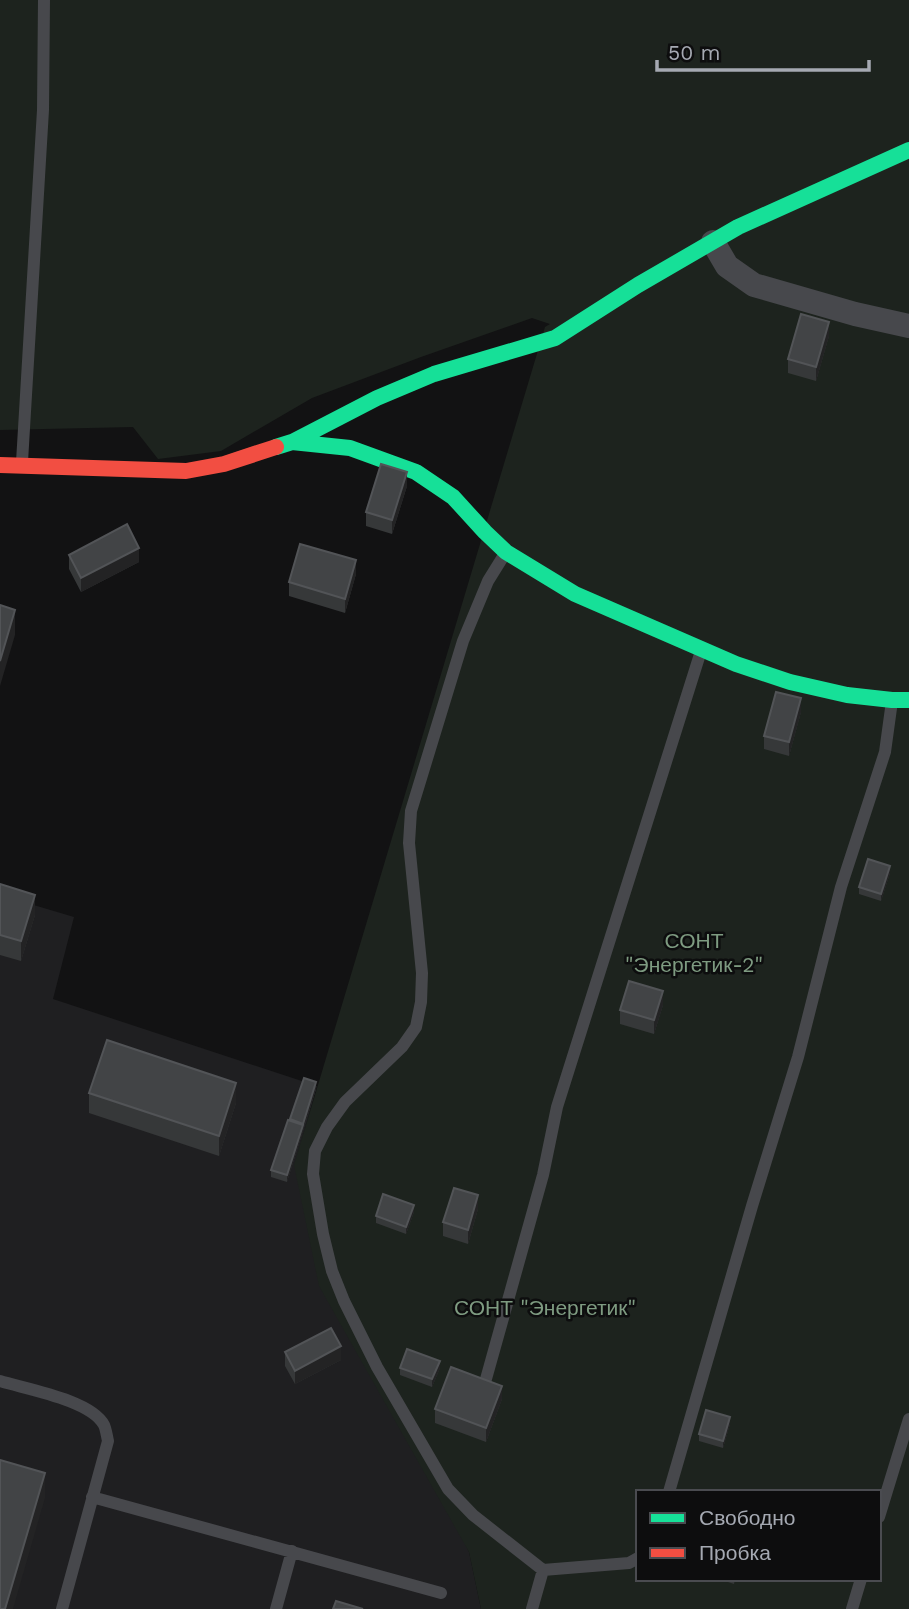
<svg xmlns="http://www.w3.org/2000/svg" width="909" height="1609" font-family="'Work Sans',sans-serif">
<style>
.built{fill:#1f1f21}
.green{fill:#1d231e;fill-rule:evenodd}
.lines{fill:none;stroke-linecap:round;stroke-linejoin:round}
.lane{stroke:#47484c;stroke-width:12}
.street{stroke:#47484c;stroke-width:24}
.fast{stroke:#16e098;stroke-width:16}
.jam{stroke:#f24e42;stroke-width:16}
.wall{fill:#363839}
.shaded-wall{fill:#232324}
.building{fill:#424446;stroke:#525457;stroke-width:2}
.labels{text-anchor:middle;dominant-baseline:central;stroke-width:5;stroke-linejoin:round;paint-order:stroke}
.park-label{font-size:21px;fill:#7e9b81;stroke:#0d0d0e}
</style>
<rect width="100%" height="100%" fill="#121213"/>
<!-- built -->
<path class="built" d="M 0,895 L 74,917 L 53,999 L 317,1086 L 295,1165 L 469,1552 L 481,1609 L 0,1609 Z"/>
<!-- green -->
<path class="green" d="M 0,0 L 909,0 L 909,1609 L 481,1609 L 469,1552 L 319,1286 L 294,1165 L 545,327 L 550,324 L 532,318 L 421,357 L 312,398 L 221,451 L 158,459 L 133,427 L 0,430 ZM 638,1492 L 879,1492 L 879,1579 L 638,1579 Z"/>
<g class="lines">
<!-- lane -->
<path class="lane" d="M 22,462 L 43,110 L 44,0
M 506,552 L 488,581 L 463,641 L 411,811 L 409,843 L 422,973 L 421,1002 L 416,1027 L 402,1047 L 345,1102 L 327,1127 L 315,1151 L 313,1174 L 323,1234 L 332,1271 L 344,1301 L 377,1367 L 423,1446 L 448,1489 L 473,1515 L 543,1570 L 629,1563 L 638,1558
M 486,1379 L 543,1175 L 557,1107 L 701,651
M 0,1381 C 26,1389 91,1400 104,1425 C 106,1429 107,1437 108,1441 L 62,1609
M 669,1492 L 752,1206 L 798,1057 L 841,887 L 885,752 L 892,701
M 92,1497 L 441,1593
M 879,1517 L 909,1419
M 276,1609 L 292,1551
M 532,1609 L 543,1570
M 852,1609 L 861,1579"/>
<!-- street -->
<path class="street" d="M 713,242 L 727,266 L 754,285 L 855,314 L 909,326"/>
<!-- fast -->
<path class="fast" d="M 292,442 L 377,398 L 434,374 L 555,338 L 638,285 L 738,227 L 909,150
M 276,447 L 292,442 L 350,448 L 416,472 L 453,497 L 485,532 L 506,552 L 575,594 L 736,664 L 790,682 L 847,695 L 892,700 L 909,700"/>
<!-- jam -->
<path class="jam" d="M 0,465 L 186,471 L 224,464 L 276,447"/>
</g>
<!-- wall -->
<path class="wall" d="M 829,336 L 816,381 L 788,373 L 788,359 Z
M 407,486 L 392,534 L 366,526 L 366,512 Z
M 69,555 L 139,562 L 81,592 L 69,569 Z
M 356,574 L 345,613 L 289,596 L 289,582 Z
M 801,712 L 789,756 L 764,749 L 764,736 Z
M 890,873 L 881,901 L 859,894 L 859,887 Z
M 0,884 L 35,915 L 21,961 L 0,955 Z
M 663,1005 L 654,1034 L 620,1024 L 620,1010 Z
M 316,1089 L 287,1182 L 271,1177 L 271,1170 L 290,1119 Z
M 89,1093 L 236,1103 L 219,1156 L 89,1113 Z
M 478,1209 L 468,1244 L 443,1236 L 443,1222 Z
M 414,1212 L 406,1234 L 376,1223 L 376,1216 Z
M 285,1352 L 341,1360 L 295,1384 L 285,1366 Z
M 400,1368 L 440,1368 L 432,1387 L 400,1375 Z
M 502,1399 L 486,1442 L 435,1423 L 435,1409 Z
M 730,1424 L 723,1448 L 699,1441 L 699,1434 Z
M 719,1579 L 735,1579 L 734,1584 Z"/>
<!-- shaded-wall -->
<path class="shaded-wall" d="M 829,322 L 829,336 L 816,381 L 816,367 Z
M 407,472 L 407,486 L 392,534 L 392,520 Z
M 139,548 L 139,562 L 81,592 L 81,578 Z
M 356,560 L 356,574 L 345,613 L 345,599 Z
M 15,610 L 15,635 L 0,686 L 0,661 Z
M 801,698 L 801,712 L 789,756 L 789,742 Z
M 890,866 L 890,873 L 881,901 L 881,894 Z
M 35,895 L 35,915 L 21,961 L 21,941 Z
M 663,991 L 663,1005 L 654,1034 L 654,1020 Z
M 316,1082 L 316,1089 L 287,1182 L 287,1175 Z
M 236,1083 L 236,1103 L 219,1156 L 219,1136 Z
M 478,1195 L 478,1209 L 468,1244 L 468,1230 Z
M 414,1205 L 414,1212 L 406,1234 L 406,1227 Z
M 341,1346 L 341,1360 L 295,1384 L 295,1371 Z
M 440,1361 L 440,1368 L 432,1387 L 432,1379 Z
M 502,1386 L 502,1399 L 486,1442 L 486,1428 Z
M 730,1417 L 730,1424 L 723,1448 L 723,1441 Z
M 45,1473 L 45,1498 L 13,1609 L 5,1609 Z"/>
<!-- building -->
<path class="building" d="M 801,314 L 829,322 L 816,367 L 788,359 Z
M 381,464 L 407,472 L 392,520 L 366,512 Z
M 127,524 L 139,548 L 81,578 L 69,555 Z
M 300,544 L 356,560 L 345,599 L 289,582 Z
M 0,605 L 15,610 L 0,661 Z
M 776,692 L 801,698 L 789,742 L 764,736 Z
M 868,859 L 890,866 L 881,894 L 859,887 Z
M 0,884 L 35,895 L 21,941 L 0,935 Z
M 629,981 L 663,991 L 654,1020 L 620,1010 Z
M 107,1040 L 236,1083 L 219,1136 L 89,1093 Z
M 304,1078 L 316,1082 L 303,1124 L 290,1119 Z
M 288,1120 L 303,1125 L 287,1175 L 271,1170 Z
M 454,1188 L 478,1195 L 468,1230 L 443,1222 Z
M 383,1194 L 414,1205 L 406,1227 L 376,1216 Z
M 331,1328 L 341,1346 L 295,1371 L 285,1352 Z
M 407,1349 L 440,1361 L 432,1379 L 400,1368 Z
M 451,1367 L 502,1386 L 486,1428 L 435,1409 Z
M 706,1410 L 730,1417 L 723,1441 L 699,1434 Z
M 0,1460 L 45,1473 L 5,1609 L 0,1609 Z
M 336,1601 L 363,1609 L 333,1609 Z"/>
<g class="labels">
<!-- park labels -->
<g class="park-label">
<text x="694" y="940">СОНТ<tspan x="694" dy="24">"Энергетик-2"</tspan></text>
<text x="545" y="1307">СОНТ "Энергетик"</text>
</g>
</g>
<!-- legend -->
<rect x="636" y="1490" width="245" height="91" fill="#0d0d0e" stroke="#4a4b50" stroke-width="2"/>
<rect x="650" y="1513" width="35" height="10" fill="#16e098" stroke="#4a4b50" stroke-width="2"/>
<text x="699" y="1525" font-size="21" fill="#a5a9b2">Свободно</text>
<rect x="650" y="1548" width="35" height="10" fill="#f24e42" stroke="#4a4b50" stroke-width="2"/>
<text x="699" y="1560" font-size="21" fill="#a5a9b2">Пробка</text>
<!-- scale -->
<path d="M657 60v10h212v-10" fill="none" stroke="#a5a9b2" stroke-width="3.5"/>
<text x="668" y="60" font-size="21" fill="#a5a9b2" stroke="#0d0d0e" stroke-width="5" paint-order="stroke">50 m</text>
</svg>
